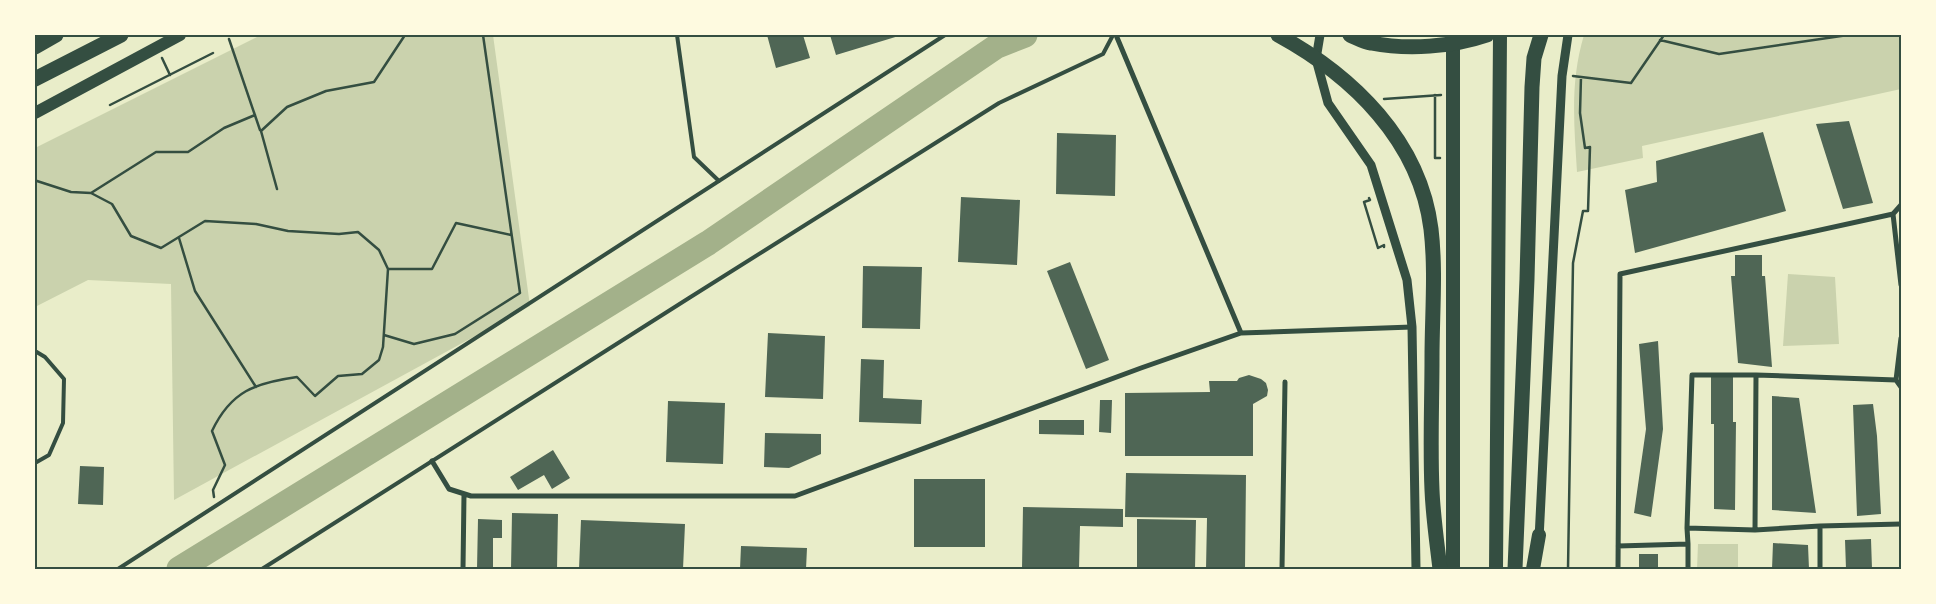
<svg xmlns="http://www.w3.org/2000/svg" width="1936" height="604" font-family="'Nunito Sans',sans-serif">
<style>
.green{fill:#cad2ad}
.lines{fill:none;stroke-linecap:round;stroke-linejoin:round}
.river{stroke:#a3b18a;stroke-width:25}
.building{fill:#4f6655}
.path{stroke:#344e41;stroke-width:2.5}
.service{stroke:#344e41;stroke-width:4}
.minor{stroke:#344e41;stroke-width:5}
.tertiary{stroke:#344e41;stroke-width:9}
.primary{stroke:#344e41;stroke-width:12}
.trunk{stroke:#344e41;stroke-width:14}
.motorway{stroke:#344e41;stroke-width:15}
.neatline{fill:none;stroke:#344e41;stroke-width:2}
</style>
<rect width="100%" height="100%" fill="#e9edc9"/>
<!-- green -->
<path class="green" d="M 261,35 L 493,35 L 530,306 L 174,500 L 171,284 L 88,280 L 35,307 L 35,148 Z
M 1584,35 L 1901,35 L 1901,89 L 1642,146 L 1643,158 L 1577,172 C 1574,124 1570,81 1584,35 Z
M 1788,274 L 1835,277 L 1839,344 L 1783,346 Z
M 1698,544 L 1738,544 L 1738,569 L 1697,569 Z"/>
<g class="lines">
<!-- river -->
<path class="river" d="M 179,569 L 708,243 L 997,46 L 1025,35"/>
</g>
<!-- building -->
<path class="building" d="M 767,35 L 803,35 L 810,58 L 776,68 Z
M 830,35 L 902,35 L 836,55 Z
M 1849,121 L 1873,203 L 1843,209 L 1816,124 Z
M 1763,132 L 1786,211 L 1635,253 L 1625,190 L 1657,182 L 1656,161 Z
M 1057,133 L 1116,135 L 1115,196 L 1056,194 Z
M 961,197 L 1020,200 L 1017,265 L 958,262 Z
M 1735,255 L 1762,255 L 1762,276 L 1765,276 L 1772,367 L 1738,363 L 1731,276 L 1735,276 Z
M 1070,262 L 1109,360 L 1086,369 L 1047,271 Z
M 863,266 L 922,267 L 920,329 L 862,328 Z
M 768,333 L 825,336 L 823,399 L 765,397 Z
M 1658,341 L 1663,429 L 1651,517 L 1634,513 L 1646,429 L 1639,344 Z
M 861,359 L 884,360 L 883,398 L 922,400 L 921,424 L 859,422 Z
M 1249,375 L 1261,379 L 1266,383 L 1268,390 L 1267,396 L 1253,404 L 1253,456 L 1125,456 L 1125,393 L 1210,392 L 1209,381 L 1237,381 L 1239,378 Z
M 1711,377 L 1733,377 L 1733,422 L 1736,422 L 1735,510 L 1714,509 L 1714,424 L 1711,424 Z
M 1772,396 L 1799,398 L 1816,513 L 1772,510 Z
M 1100,400 L 1112,400 L 1111,433 L 1099,432 Z
M 668,401 L 725,403 L 723,464 L 666,462 Z
M 1873,404 L 1877,436 L 1881,514 L 1857,516 L 1853,405 Z
M 1039,420 L 1084,420 L 1084,435 L 1039,434 Z
M 765,433 L 821,434 L 821,454 L 789,468 L 764,467 Z
M 553,450 L 570,478 L 552,489 L 544,475 L 518,490 L 510,477 Z
M 80,466 L 104,467 L 103,505 L 78,504 Z
M 1126,473 L 1246,475 L 1245,569 L 1206,569 L 1207,518 L 1125,517 Z
M 914,479 L 985,479 L 985,547 L 914,547 Z
M 1023,507 L 1123,509 L 1123,527 L 1080,526 L 1079,569 L 1022,569 Z
M 512,513 L 558,514 L 557,569 L 511,569 Z
M 478,519 L 502,520 L 502,538 L 493,538 L 493,569 L 477,569 Z
M 1137,519 L 1196,520 L 1195,569 L 1137,569 Z
M 581,520 L 685,524 L 683,569 L 579,569 Z
M 1871,539 L 1872,569 L 1846,569 L 1845,540 Z
M 1773,543 L 1808,545 L 1809,569 L 1772,569 Z
M 741,546 L 807,548 L 806,569 L 740,569 Z
M 1639,554 L 1658,554 L 1658,569 L 1639,569 Z"/>
<g class="lines">
<!-- path -->
<path class="path" d="M 229,39 L 260,130
M 1660,40 L 1719,54 L 1848,35
M 162,58 L 170,75
M 1573,76 L 1631,83 L 1664,35
M 1435,95 L 1435,158 L 1440,158
M 1384,99 L 1441,95
M 110,105 L 213,53
M 35,182 L 37,181 L 71,192 L 91,193 L 112,204 L 131,236 L 161,248 L 205,221 L 256,224 L 288,231 L 339,234 L 358,232 L 379,250 L 388,269 L 383,347 L 379,360 L 362,374 L 338,376 L 315,396 L 297,377 C 255,383 231,391 212,431 L 225,465 L 213,490 L 214,497
M 277,189 L 261,131 L 287,107 L 326,91 L 374,82 L 405,35
M 91,193 L 156,152 L 188,152 L 224,128 L 255,115
M 1369,198 L 1370,200 L 1364,202 L 1378,248 L 1384,245 L 1384,247
M 179,238 L 195,291 L 256,387
M 388,269 L 432,269 L 456,223 L 511,235
M 384,335 L 414,344 L 455,334 L 520,293 L 483,35
M 1568,569 L 1573,263 L 1583,211 L 1588,211 L 1590,147 L 1585,148 L 1580,113 L 1581,77"/>
<!-- service -->
<path class="service" d="M 677,35 L 694,157 L 719,181
M 35,351 L 45,357 L 64,379 L 63,423 L 49,455 L 35,463
M 118,569 L 945,35
M 262,569 L 689,298 L 999,103 L 1103,54 L 1113,35"/>
<!-- minor -->
<path class="minor" d="M 1116,35 L 1241,333
M 1893,214 L 1901,285
M 1896,380 L 1901,387
M 432,461 L 449,489 L 471,496 L 795,496 L 1141,368 L 1241,333 L 1412,327
M 1820,526 L 1820,569
M 1687,528 L 1692,375 L 1756,375 L 1896,380 L 1901,338
M 1755,530 L 1756,375
M 1618,546 L 1688,544 L 1687,528 L 1755,530 L 1820,526 L 1901,524
M 463,569 L 464,494
M 1282,569 L 1285,382
M 1618,569 L 1620,274 L 1893,214 L 1901,205
M 1688,569 L 1688,544"/>
<!-- tertiary -->
<path class="tertiary" d="M 1320,35 L 1316,59 L 1328,103 L 1371,165 L 1407,280 L 1412,327 L 1416,569
M 1539,539 L 1562,76 L 1568,35"/>
<!-- primary -->
<path class="primary" d="M 35,113 L 180,35"/>
<!-- trunk -->
<path class="trunk" d="M 1453,35 L 1453,569
M 1496,569 L 1500,35
M 1533,569 L 1539,535"/>
<!-- motorway -->
<path class="motorway" d="M 1278,35 C 1353,76 1420,141 1431,229 C 1436,271 1432,315 1432,358 C 1432,402 1430,446 1432,490 C 1433,516 1437,543 1440,569
M 1350,35 C 1357,38 1364,42 1371,43 C 1408,50 1452,47 1487,35
M 35,47 L 56,35
M 35,79 L 121,35
M 1515,569 L 1527,279 L 1532,87 L 1534,58 L 1541,35"/>
</g>
<!-- border -->
<rect width="1936" height="604" fill="none" stroke="#fefae0" stroke-width="72"/>
<rect x="36" y="36" width="1864" height="532" class="neatline"/>
</svg>
